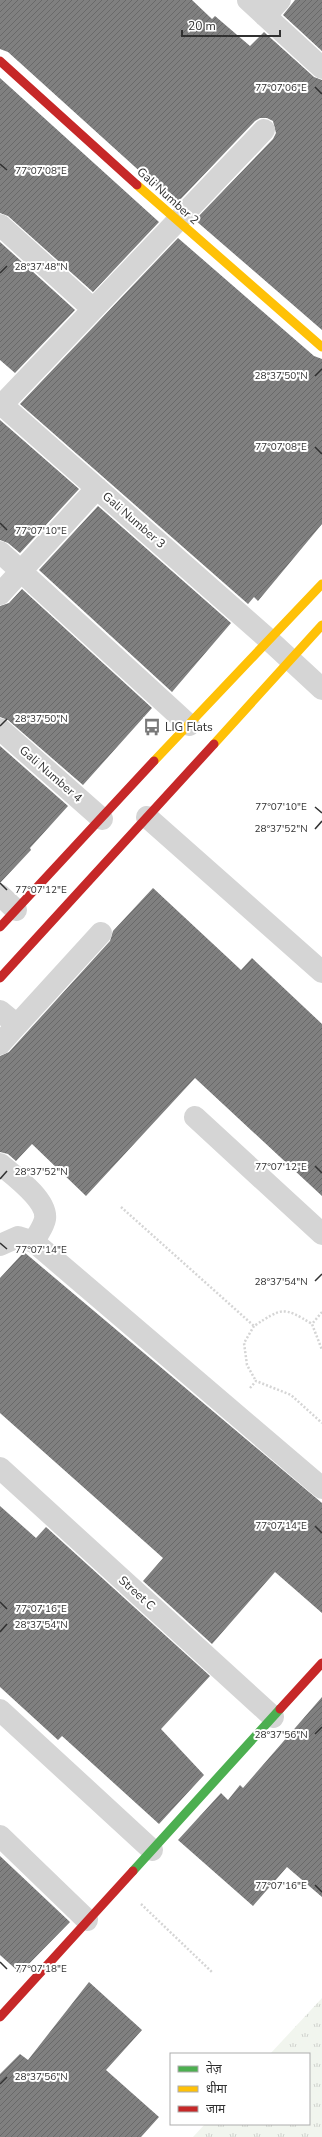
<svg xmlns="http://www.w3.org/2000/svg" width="322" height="2137" font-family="'Nunito Sans','Noto Sans Devanagari',sans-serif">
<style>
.park{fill:url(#park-tufts)}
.building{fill:url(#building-hatch)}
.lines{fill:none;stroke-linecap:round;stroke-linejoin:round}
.path{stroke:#d5d5d5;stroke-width:2.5;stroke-dasharray:2 2;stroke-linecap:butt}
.street{stroke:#d5d5d5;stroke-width:22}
.fast{stroke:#4caf50;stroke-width:9}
.slow{stroke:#ffc107;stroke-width:9}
.jam{stroke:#c62828;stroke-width:9}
.ticks{fill:none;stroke:#313131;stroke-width:1.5}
.labels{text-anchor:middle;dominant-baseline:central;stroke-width:4;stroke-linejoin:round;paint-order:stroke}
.street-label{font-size:12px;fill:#313131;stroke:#fff}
.poi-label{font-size:12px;fill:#313131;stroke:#fff;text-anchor:start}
.ticks-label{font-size:10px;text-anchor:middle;fill:#313131;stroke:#fff;stroke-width:4;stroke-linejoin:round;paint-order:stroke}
</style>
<defs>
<pattern id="park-tufts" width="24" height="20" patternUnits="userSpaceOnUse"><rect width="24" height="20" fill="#f1f5ee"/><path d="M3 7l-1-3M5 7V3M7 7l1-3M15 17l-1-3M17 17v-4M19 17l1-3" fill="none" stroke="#cfd2cd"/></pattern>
<pattern id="building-hatch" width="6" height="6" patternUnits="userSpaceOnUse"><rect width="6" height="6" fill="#808080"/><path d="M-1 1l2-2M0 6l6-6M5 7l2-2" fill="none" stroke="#696969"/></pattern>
</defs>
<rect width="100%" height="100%" fill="#fff"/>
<!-- park -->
<path class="park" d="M 322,1998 L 322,2137 L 193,2137 L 205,2124 L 309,2124 L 309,2054 L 270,2054 Z"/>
<!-- building -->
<path class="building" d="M 0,0 L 192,0 L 212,19 L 215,16 L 250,46 L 264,32 L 314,77 L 322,80 L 322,330 L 195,220 L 273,139 L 276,133 L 273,121 L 267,118 L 260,118 L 255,121 L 176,204 L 8,52 L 0,49 Z
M 295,0 L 322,0 L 322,51 L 283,15 Z
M 0,78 L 159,222 L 93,292 L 8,216 L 0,213 Z
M 178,238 L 314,356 L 322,359 L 322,524 L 258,601 L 254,597 L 248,604 L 20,404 Z
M 0,242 L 75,310 L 15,373 L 0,360 Z
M 0,420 L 79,489 L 20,553 L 8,543 L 0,540 Z
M 98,506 L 231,623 L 172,692 L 39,570 Z
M 22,589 L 152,708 L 83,785 L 8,720 L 0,717 L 0,606 L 9,603 Z
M 0,746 L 68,806 L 30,848 L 31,850 L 0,883 Z
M 153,888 L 241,970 L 252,958 L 322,1024 L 322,1196 L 195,1078 L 86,1196 L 32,1144 L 16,1161 L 8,1154 L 0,1152 L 0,1056 L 9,1052 L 110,941 L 113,931 Z
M 24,1252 L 322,1503 L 322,1613 L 275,1572 L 212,1644 L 143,1581 L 163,1558 L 0,1413 L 0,1278 Z
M 0,1506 L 36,1538 L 46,1527 L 210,1676 L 161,1729 L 204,1775 L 159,1824 L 62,1736 L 58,1740 L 0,1687 Z
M 322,1697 L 322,1897 L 287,1867 L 253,1906 L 178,1840 L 221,1793 L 228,1800 L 240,1785 L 243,1788 Z
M 0,1856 L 70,1922 L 20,1973 L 0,1955 Z
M 89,1982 L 142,2030 L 106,2070 L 159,2117 L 141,2137 L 0,2137 L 0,2074 L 20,2054 L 28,2060 Z"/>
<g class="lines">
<!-- path -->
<path class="path" d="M 121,1207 L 254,1326 C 282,1308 283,1306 312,1324
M 322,1312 L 312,1324 L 322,1350
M 254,1326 L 244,1343 L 247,1365 L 256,1381
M 250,1388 L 256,1381 L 291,1395 L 322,1423
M 141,1904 L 213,1973"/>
<!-- street -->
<path class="street" d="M 248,0 L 322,68
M 265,16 L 280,0
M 0,225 L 93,309
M 0,403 L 268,639 L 322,689
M 0,407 L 264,130
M 0,552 L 189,725
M 0,594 L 97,488
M 0,729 L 102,819
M 147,817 L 322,972
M 0,895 L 16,910
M 0,1011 L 17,1025 L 101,933
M 0,1044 L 17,1025
M 195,1117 L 322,1234
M 0,1164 C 13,1175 48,1200 45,1219 C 44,1226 37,1235 34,1242
M 0,1245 L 18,1237 L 34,1242 L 322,1488
M 0,1468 L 273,1717
M 0,1710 L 152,1850
M 0,1836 L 87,1920"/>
<!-- fast -->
<path class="fast" d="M 133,1871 L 280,1709"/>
<!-- slow -->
<path class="slow" d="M 137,185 L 322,347
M 214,744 L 322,625
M 154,761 L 322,584"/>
<!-- jam -->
<path class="jam" d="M 0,61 L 137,185
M 0,927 L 154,761
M 0,978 L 214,744
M 280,1709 L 322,1663
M 0,2017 L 133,1871"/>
</g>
<!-- ticks -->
<path class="ticks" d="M 315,87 L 322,94M 0,164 L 7,170M 0,273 L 7,266M 315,376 L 322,369M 315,447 L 322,454M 0,523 L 7,530M 0,726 L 7,719M 315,807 L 322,813M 315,829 L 322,821M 0,883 L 7,890M 315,1166 L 322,1173M 0,1179 L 7,1171M 0,1243 L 7,1249M 315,1281 L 322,1274M 315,1526 L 322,1533M 0,1602 L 7,1609M 0,1632 L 7,1624M 315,1734 L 322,1727M 315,1885 L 322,1892M 0,1962 L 7,1969M 0,2084 L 7,2077"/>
<!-- icons -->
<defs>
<g id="bus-bare" transform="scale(1.38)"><path d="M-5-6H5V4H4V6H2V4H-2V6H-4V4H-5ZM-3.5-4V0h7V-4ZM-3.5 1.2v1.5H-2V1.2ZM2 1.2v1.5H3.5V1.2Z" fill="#797979" stroke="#fff" stroke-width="2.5" paint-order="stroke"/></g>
</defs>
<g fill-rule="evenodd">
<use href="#bus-bare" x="152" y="727"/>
</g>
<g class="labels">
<!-- street labels -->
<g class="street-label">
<text transform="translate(168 196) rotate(42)">Gali Number 2</text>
<text transform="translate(134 520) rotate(41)">Gali Number 3</text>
<text transform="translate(51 774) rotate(41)">Gali Number 4</text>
<text transform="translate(137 1593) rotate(42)">Street C</text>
</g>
<!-- poi labels -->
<g class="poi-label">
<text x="165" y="727">LIG Flats</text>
</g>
</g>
<g class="ticks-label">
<text x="281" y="91">77°07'06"E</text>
<text x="41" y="174">77°07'08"E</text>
<text x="41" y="270">28°37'48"N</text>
<text x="281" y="379">28°37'50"N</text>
<text x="281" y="450">77°07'08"E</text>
<text x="41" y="534">77°07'10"E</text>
<text x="41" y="722">28°37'50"N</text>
<text x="281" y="810">77°07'10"E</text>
<text x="281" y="832">28°37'52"N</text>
<text x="41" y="893">77°07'12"E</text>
<text x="281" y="1170">77°07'12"E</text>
<text x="41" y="1175">28°37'52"N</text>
<text x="41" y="1253">77°07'14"E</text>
<text x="281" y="1285">28°37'54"N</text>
<text x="281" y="1529">77°07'14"E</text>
<text x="41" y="1612">77°07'16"E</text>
<text x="41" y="1628">28°37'54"N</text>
<text x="281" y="1738">28°37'56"N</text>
<text x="281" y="1889">77°07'16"E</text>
<text x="41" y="1972">77°07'18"E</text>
<text x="41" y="2080">28°37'56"N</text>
</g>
<!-- legend -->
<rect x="170" y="2053" width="140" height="72" fill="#ffffff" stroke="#adadad"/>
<rect x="178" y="2066" width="20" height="6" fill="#4caf50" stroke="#adadad"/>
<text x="206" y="2073" font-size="12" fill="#313131">तेज़</text>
<rect x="178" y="2086" width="20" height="6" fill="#ffc107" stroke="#adadad"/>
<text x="206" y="2093" font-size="12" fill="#313131">धीमा</text>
<rect x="178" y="2106" width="20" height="6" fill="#c62828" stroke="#adadad"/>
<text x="206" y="2113" font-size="12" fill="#313131">जाम</text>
<!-- scale -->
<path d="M182 30v6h98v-6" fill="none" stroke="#313131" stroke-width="2"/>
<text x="188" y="30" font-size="12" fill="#313131" stroke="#ffffff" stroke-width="3" paint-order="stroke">20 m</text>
</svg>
